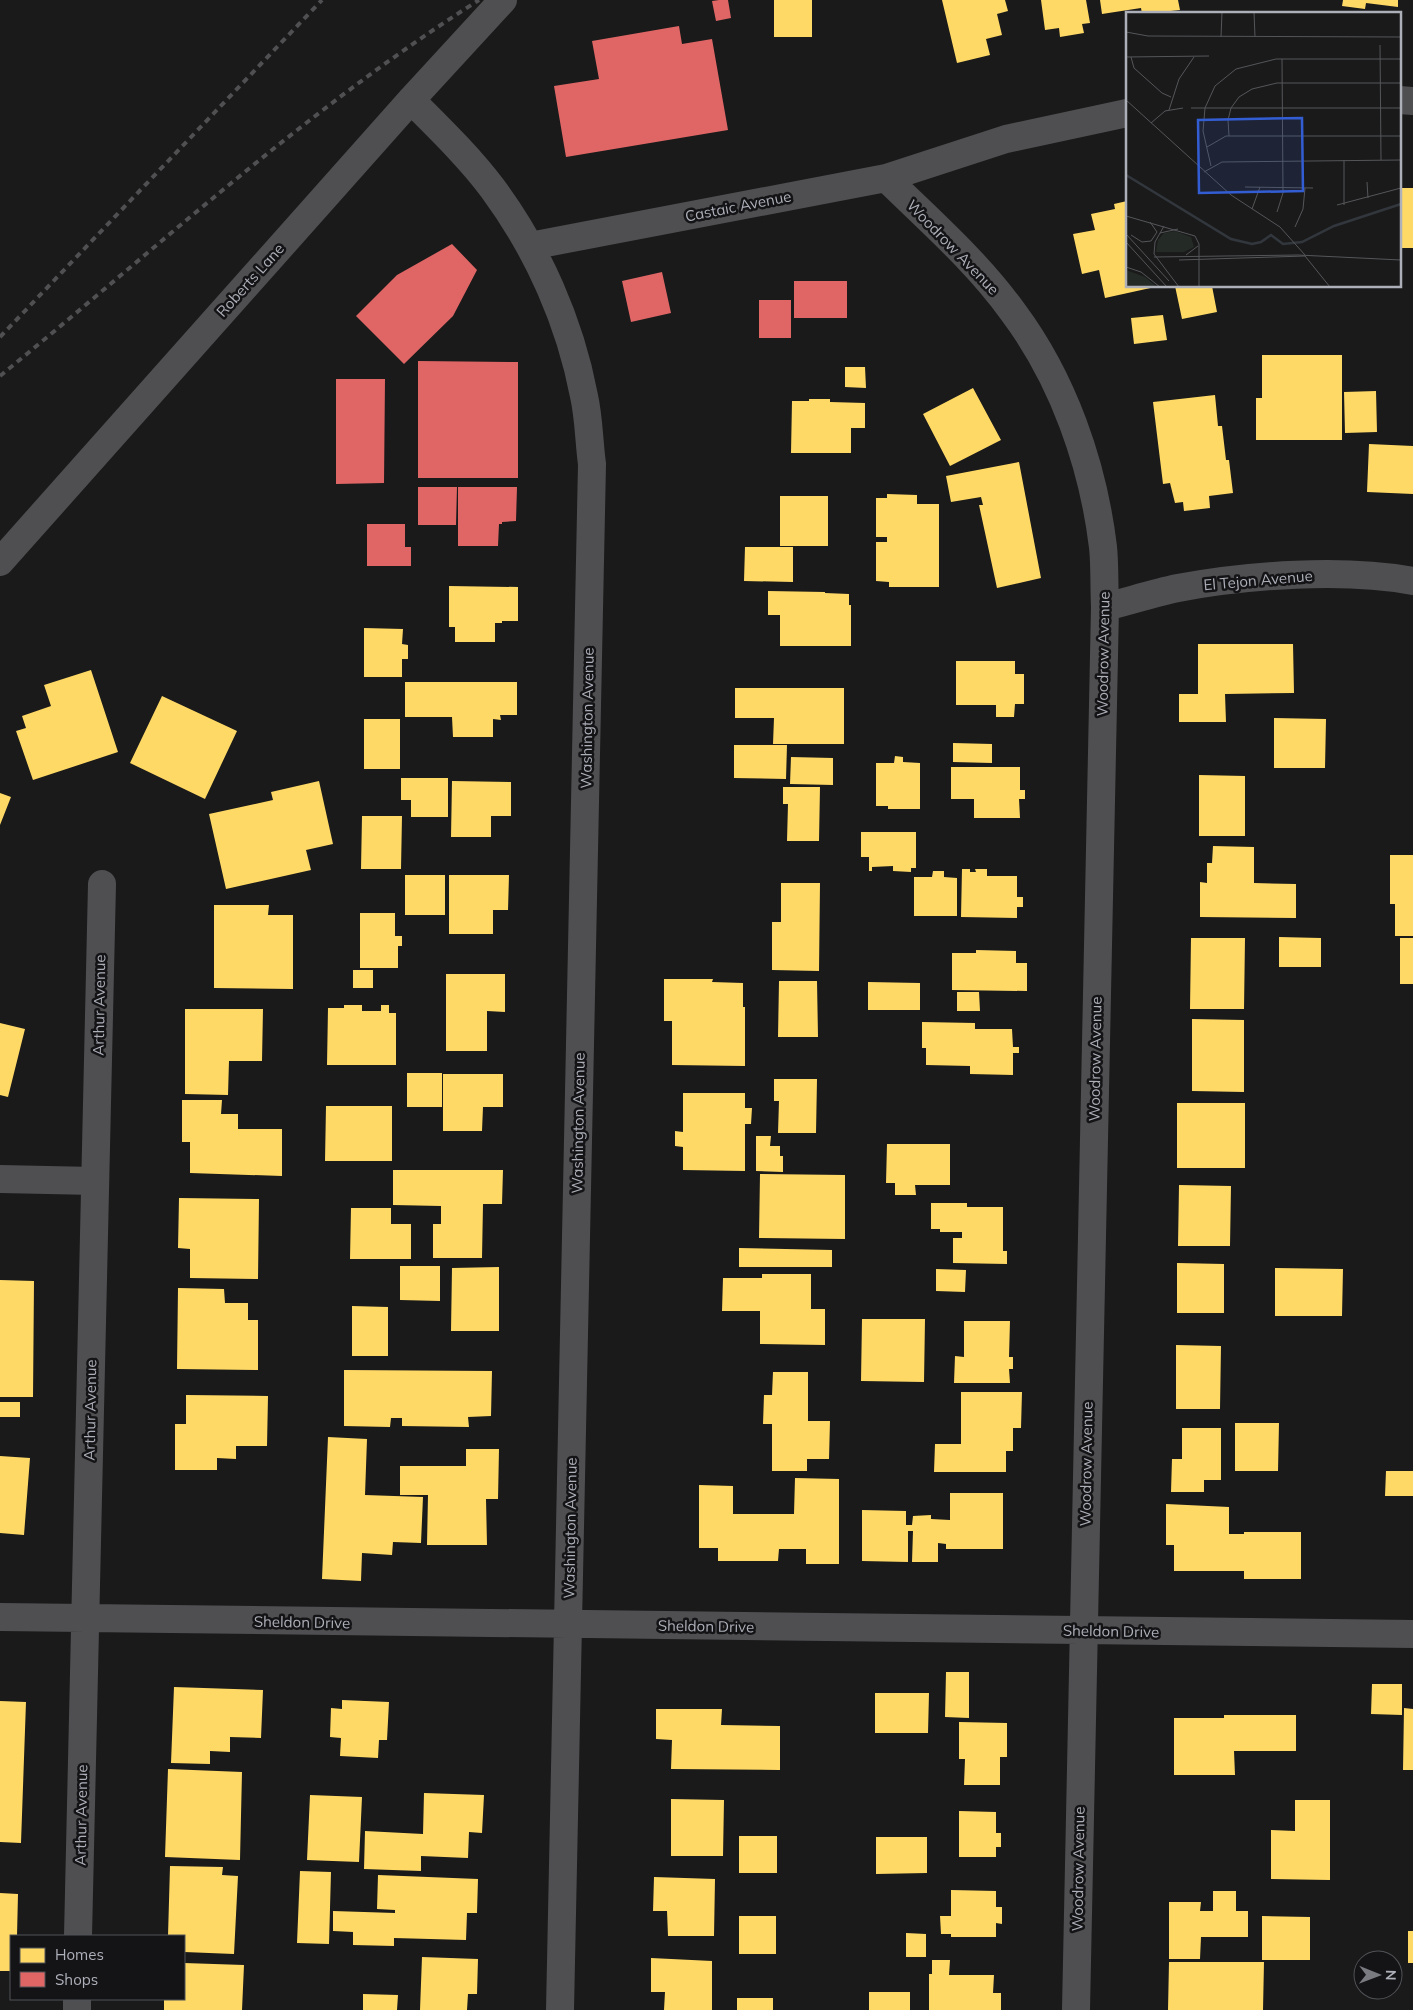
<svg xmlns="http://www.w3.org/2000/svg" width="1413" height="2010" font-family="Mulish,sans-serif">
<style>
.homes{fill:#ffd966}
.shops{fill:#e06666}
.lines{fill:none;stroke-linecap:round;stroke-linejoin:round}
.minor{stroke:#4f4f52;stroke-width:28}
.rail{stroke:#505053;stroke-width:4;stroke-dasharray:6 5;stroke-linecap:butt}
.labels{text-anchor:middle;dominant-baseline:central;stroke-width:5;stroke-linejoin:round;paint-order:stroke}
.street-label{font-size:15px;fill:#adafb9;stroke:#141416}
.inset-river{fill:none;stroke:#32373e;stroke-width:2.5}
.inset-road{fill:none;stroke:#55565a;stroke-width:1}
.view{fill:#335dd3;fill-opacity:0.15;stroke:#335dd3;stroke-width:2.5}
.inset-edge{fill:none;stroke:#adafb9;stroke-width:2.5}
</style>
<rect width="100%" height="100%" fill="#1a1a1a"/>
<!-- homes -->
<path class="homes" d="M 774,0 L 812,0 L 812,37 L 774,37 Z
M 942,0 L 1005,0 L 1008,11 L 997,14 L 1002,35 L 986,39 L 990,55 L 957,63 Z
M 1041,0 L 1086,0 L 1090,23 L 1082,24 L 1084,33 L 1060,37 L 1059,28 L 1045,30 Z
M 1100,0 L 1178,0 L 1180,10 L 1142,14 L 1141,8 L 1102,14 Z
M 1343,0 L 1398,0 L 1398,7 L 1366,3 L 1365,9 L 1342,6 Z
M 1399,188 L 1413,188 L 1413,248 L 1399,248 Z
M 1127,201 L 1127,286 L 1155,287 L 1105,298 L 1099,270 L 1082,274 L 1073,234 L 1095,230 L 1091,214 L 1115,209 L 1114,204 Z
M 1175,286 L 1212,286 L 1217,312 L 1182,319 Z
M 1163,315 L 1167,340 L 1134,344 L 1131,318 Z
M 1262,355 L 1342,355 L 1342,440 L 1256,440 L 1256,398 L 1262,398 Z
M 845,367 L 865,367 L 866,388 L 845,387 Z
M 973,388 L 1001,440 L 950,466 L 923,414 Z
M 1376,391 L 1377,432 L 1345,433 L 1344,392 Z
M 1215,395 L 1218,426 L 1222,426 L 1226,460 L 1229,460 L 1233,493 L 1209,496 L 1210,508 L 1184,511 L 1183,502 L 1175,503 L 1170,483 L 1163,484 L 1153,402 Z
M 809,399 L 830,399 L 830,402 L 865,403 L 865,428 L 851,428 L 851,453 L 791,453 L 792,401 L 809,401 Z
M 1369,444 L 1413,446 L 1413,494 L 1367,492 Z
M 1019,462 L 1041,578 L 997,588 L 979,505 L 983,505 L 981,497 L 951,502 L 946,476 Z
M 887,494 L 917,495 L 917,504 L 939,504 L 939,587 L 889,587 L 889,582 L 876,581 L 876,542 L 887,542 L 887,537 L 876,537 L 876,498 L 887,498 Z
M 780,496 L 828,496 L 828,546 L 780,546 Z
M 745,547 L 793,547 L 793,582 L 744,581 Z
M 449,586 L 518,587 L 518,621 L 502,621 L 502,623 L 495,623 L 495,642 L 455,642 L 455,627 L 449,627 Z
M 768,591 L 825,592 L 825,593 L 849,594 L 849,605 L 851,605 L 851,646 L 780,646 L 780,615 L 768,615 Z
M 364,628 L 403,629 L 402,644 L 408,645 L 408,659 L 402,659 L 402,677 L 364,677 Z
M 1198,644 L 1293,644 L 1294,693 L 1225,694 L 1226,722 L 1179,722 L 1179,694 L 1198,694 Z
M 956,661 L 1015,661 L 1015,674 L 1024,674 L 1024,704 L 1015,704 L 1014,717 L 996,717 L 996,705 L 956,705 Z
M 91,670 L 118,752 L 33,780 L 16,731 L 26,728 L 22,716 L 51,706 L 44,685 Z
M 405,682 L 517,682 L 517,715 L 500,715 L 501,720 L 493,719 L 493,737 L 453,737 L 452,717 L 405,717 Z
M 735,688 L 844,688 L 844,744 L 773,744 L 774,718 L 735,718 Z
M 162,696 L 237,731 L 205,799 L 130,763 Z
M 1274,718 L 1326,719 L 1325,768 L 1274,768 Z
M 364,719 L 400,719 L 400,769 L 364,769 Z
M 953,743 L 992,744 L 992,763 L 953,762 Z
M 734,745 L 787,745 L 786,779 L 734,778 Z
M 895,756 L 903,757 L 903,762 L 920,763 L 920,809 L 888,809 L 888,806 L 876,806 L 876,763 L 894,763 Z
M 791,757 L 833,758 L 833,785 L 790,784 Z
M 951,767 L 1020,767 L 1020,790 L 1025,790 L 1025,799 L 1019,799 L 1020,818 L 974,818 L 974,799 L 951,799 Z
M 1199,775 L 1245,776 L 1245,836 L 1199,836 Z
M 401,778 L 448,778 L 448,817 L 411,817 L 411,800 L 401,800 Z
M 319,781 L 333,844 L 306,850 L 311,870 L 226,889 L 209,814 L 273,800 L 271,792 Z
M 452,781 L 511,782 L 511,816 L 491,816 L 491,837 L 451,837 Z
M 783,787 L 820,787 L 819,841 L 787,841 L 788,804 L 783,804 Z
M 0,793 L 11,797 L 0,825 Z
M 362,816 L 402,816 L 401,869 L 361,869 Z
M 861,832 L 916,832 L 916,868 L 911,868 L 911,872 L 893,871 L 893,866 L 872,867 L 872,871 L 869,871 L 869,857 L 861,857 Z
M 1213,846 L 1254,847 L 1254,883 L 1296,884 L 1296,918 L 1200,917 L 1200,882 L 1207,883 L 1207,863 L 1212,863 Z
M 1390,855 L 1413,855 L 1413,936 L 1395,936 L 1395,904 L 1390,904 Z
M 962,869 L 970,869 L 970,872 L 976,872 L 975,869 L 987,869 L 987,876 L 1017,876 L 1017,897 L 1023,897 L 1023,907 L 1017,907 L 1017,918 L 961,917 Z
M 933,871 L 944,871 L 944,877 L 957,878 L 957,916 L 914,916 L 914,877 L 932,877 Z
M 405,875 L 445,875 L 445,915 L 405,915 Z
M 449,875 L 509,875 L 508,910 L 493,910 L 493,934 L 449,934 Z
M 781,883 L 820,883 L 819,971 L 772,970 L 772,922 L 781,922 Z
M 214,905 L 269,905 L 268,915 L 293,915 L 293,989 L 214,988 Z
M 360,913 L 395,913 L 395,936 L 402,936 L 402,946 L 398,946 L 398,968 L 360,968 Z
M 1279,937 L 1321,938 L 1321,967 L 1279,967 Z
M 1191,938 L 1245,938 L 1244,1009 L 1190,1009 Z
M 1400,938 L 1413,938 L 1413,984 L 1400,984 Z
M 976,950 L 1016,951 L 1016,963 L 1027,963 L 1027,991 L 952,990 L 952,953 L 976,953 Z
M 353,970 L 373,970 L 373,988 L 353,988 Z
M 446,974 L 505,974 L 505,1012 L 487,1011 L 487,1051 L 446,1051 Z
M 664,979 L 713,979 L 712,982 L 743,983 L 743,1007 L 745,1007 L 745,1066 L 672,1065 L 672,1021 L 664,1021 Z
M 779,981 L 817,981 L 818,1037 L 778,1037 Z
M 868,982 L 920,983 L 920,1010 L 868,1010 Z
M 957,992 L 979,992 L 980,1011 L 957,1011 Z
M 344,1005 L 362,1005 L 362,1011 L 381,1011 L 381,1005 L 389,1005 L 389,1013 L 396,1013 L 396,1065 L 327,1065 L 328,1008 L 344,1008 Z
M 185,1009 L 263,1009 L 262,1061 L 229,1061 L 228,1095 L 185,1094 Z
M 1192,1019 L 1244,1020 L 1244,1092 L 1192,1091 Z
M 922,1022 L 975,1023 L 975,1029 L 1012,1029 L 1013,1047 L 1019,1047 L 1019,1053 L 1013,1053 L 1013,1075 L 970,1074 L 970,1066 L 926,1065 L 926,1048 L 922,1048 Z
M 0,1023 L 25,1029 L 8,1097 L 0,1095 Z
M 407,1073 L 442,1073 L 442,1107 L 407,1107 Z
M 443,1074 L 503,1074 L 503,1107 L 483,1107 L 482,1131 L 443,1131 Z
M 774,1079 L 817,1079 L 816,1133 L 778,1133 L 779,1101 L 774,1101 Z
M 683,1093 L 745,1093 L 745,1108 L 752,1108 L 751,1124 L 745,1124 L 745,1171 L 683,1170 L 683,1147 L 675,1146 L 675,1131 L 683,1132 Z
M 182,1100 L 222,1100 L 221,1114 L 238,1114 L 238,1129 L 282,1129 L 282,1176 L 190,1173 L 190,1142 L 182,1142 Z
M 1177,1103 L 1245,1103 L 1245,1168 L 1177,1168 Z
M 326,1106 L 392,1106 L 392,1161 L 325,1161 Z
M 756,1136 L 771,1136 L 770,1146 L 780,1146 L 780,1156 L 783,1156 L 783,1172 L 756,1171 Z
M 887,1144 L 950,1144 L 950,1185 L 915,1185 L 916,1195 L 895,1195 L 895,1183 L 886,1183 Z
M 393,1170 L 503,1170 L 502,1204 L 483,1204 L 482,1258 L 433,1258 L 433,1224 L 441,1224 L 441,1206 L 393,1205 Z
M 760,1174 L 845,1175 L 845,1239 L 759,1238 Z
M 1179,1185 L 1231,1186 L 1230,1246 L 1178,1246 Z
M 179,1198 L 259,1199 L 258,1279 L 190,1278 L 190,1249 L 178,1248 Z
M 931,1203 L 967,1203 L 967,1207 L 1003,1207 L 1003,1251 L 1007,1251 L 1007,1264 L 953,1263 L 953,1238 L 962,1238 L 962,1232 L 940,1232 L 940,1229 L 931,1229 Z
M 351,1208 L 391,1208 L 391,1224 L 411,1224 L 411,1259 L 350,1259 Z
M 739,1248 L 832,1250 L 832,1267 L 739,1267 Z
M 1177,1263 L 1224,1264 L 1224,1313 L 1177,1313 Z
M 400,1266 L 440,1266 L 440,1301 L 400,1300 Z
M 499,1267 L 499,1331 L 451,1331 L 452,1268 Z
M 1275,1268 L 1343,1269 L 1342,1316 L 1275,1316 Z
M 936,1269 L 966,1270 L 965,1292 L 936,1291 Z
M 762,1274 L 811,1274 L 811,1309 L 825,1309 L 825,1345 L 760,1344 L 760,1311 L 722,1311 L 723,1278 L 762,1278 Z
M 0,1280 L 34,1281 L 33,1397 L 0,1397 Z
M 178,1288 L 224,1289 L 225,1303 L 248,1303 L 248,1320 L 258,1320 L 258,1370 L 177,1369 Z
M 352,1306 L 388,1307 L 388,1356 L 352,1356 Z
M 862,1319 L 925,1319 L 924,1382 L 861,1381 Z
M 964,1321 L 1010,1321 L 1009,1357 L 1013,1357 L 1013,1369 L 1009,1369 L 1010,1383 L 954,1383 L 955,1356 L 964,1357 Z
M 1176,1345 L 1221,1346 L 1220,1409 L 1176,1409 Z
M 344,1370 L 492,1371 L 491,1416 L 468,1417 L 469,1427 L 402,1426 L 402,1418 L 391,1418 L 390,1427 L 344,1426 Z
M 773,1372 L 808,1372 L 808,1421 L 830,1421 L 829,1459 L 807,1459 L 807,1471 L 772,1471 L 772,1424 L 763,1424 L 764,1395 L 772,1395 Z
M 961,1392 L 1022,1392 L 1021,1428 L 1013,1428 L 1013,1451 L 1006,1451 L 1006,1472 L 934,1472 L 935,1444 L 961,1444 Z
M 186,1395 L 268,1396 L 267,1446 L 236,1446 L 236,1459 L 217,1458 L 217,1470 L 175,1470 L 175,1424 L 186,1424 Z
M 0,1402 L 20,1402 L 20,1417 L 0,1417 Z
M 1235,1423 L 1279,1423 L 1278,1471 L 1235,1471 Z
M 1182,1428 L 1221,1428 L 1221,1480 L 1204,1480 L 1204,1492 L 1171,1492 L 1172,1459 L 1182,1459 Z
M 328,1437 L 367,1439 L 365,1495 L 423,1497 L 421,1543 L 393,1542 L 392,1555 L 362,1553 L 361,1581 L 322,1579 Z
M 466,1449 L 499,1449 L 498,1499 L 486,1499 L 487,1545 L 427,1545 L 428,1495 L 400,1495 L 400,1466 L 466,1466 Z
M 0,1456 L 30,1458 L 24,1535 L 0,1533 Z
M 1386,1471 L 1413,1471 L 1413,1496 L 1385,1496 Z
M 795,1478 L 839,1479 L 839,1564 L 806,1564 L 806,1549 L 779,1549 L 778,1561 L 718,1561 L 718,1548 L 699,1548 L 699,1485 L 733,1486 L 733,1514 L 794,1514 Z
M 950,1493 L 1003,1493 L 1003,1549 L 946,1549 L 946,1544 L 938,1543 L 938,1562 L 912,1562 L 913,1531 L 908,1531 L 908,1562 L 862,1561 L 862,1510 L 906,1511 L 906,1525 L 912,1525 L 913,1516 L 931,1515 L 931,1519 L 950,1520 Z
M 1166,1504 L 1229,1507 L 1229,1534 L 1244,1534 L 1244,1532 L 1301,1532 L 1301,1579 L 1244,1579 L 1244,1571 L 1174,1571 L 1174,1545 L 1166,1545 Z
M 946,1672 L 969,1672 L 969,1718 L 945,1717 Z
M 1372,1684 L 1402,1684 L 1402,1715 L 1371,1714 Z
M 174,1687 L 263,1690 L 261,1738 L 230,1737 L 230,1752 L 210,1751 L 210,1764 L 171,1763 Z
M 875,1693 L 929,1693 L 928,1733 L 875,1733 Z
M 342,1700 L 389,1702 L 387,1740 L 379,1740 L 378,1758 L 340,1756 L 341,1738 L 330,1737 L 331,1708 L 342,1709 Z
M 0,1701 L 26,1702 L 21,1843 L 0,1842 Z
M 1404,1708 L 1413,1709 L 1413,1770 L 1403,1770 Z
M 656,1709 L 722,1709 L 721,1725 L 780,1726 L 780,1770 L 671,1769 L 672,1740 L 656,1739 Z
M 1224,1715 L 1296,1715 L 1296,1751 L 1234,1751 L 1235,1775 L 1174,1775 L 1174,1718 L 1224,1718 Z
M 959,1722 L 1007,1723 L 1007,1757 L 1000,1757 L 1000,1785 L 964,1785 L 965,1759 L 959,1759 Z
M 168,1769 L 242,1772 L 240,1860 L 165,1857 Z
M 424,1793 L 484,1795 L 482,1833 L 469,1832 L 468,1858 L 421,1856 L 421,1871 L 364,1869 L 365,1831 L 423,1834 Z
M 310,1795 L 362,1797 L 359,1862 L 307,1860 Z
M 671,1799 L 724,1800 L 723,1856 L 671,1856 Z
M 1295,1800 L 1330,1800 L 1330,1880 L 1271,1879 L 1271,1830 L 1295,1831 Z
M 959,1811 L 996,1812 L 996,1833 L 1001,1833 L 1001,1847 L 996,1847 L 996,1857 L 959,1857 Z
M 739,1836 L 777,1836 L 777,1873 L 739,1873 Z
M 876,1837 L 927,1837 L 927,1873 L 876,1874 Z
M 170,1866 L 223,1867 L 222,1875 L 238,1876 L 234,1954 L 184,1952 L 184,1936 L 168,1936 Z
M 300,1871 L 331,1872 L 329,1944 L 297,1943 Z
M 378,1875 L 478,1879 L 477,1913 L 467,1913 L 466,1940 L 394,1938 L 394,1946 L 353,1945 L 353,1932 L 333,1931 L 333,1911 L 395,1913 L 395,1910 L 377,1909 Z
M 654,1877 L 715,1879 L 714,1936 L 668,1936 L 667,1911 L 653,1911 Z
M 951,1890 L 996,1891 L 996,1907 L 1002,1907 L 1002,1924 L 996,1923 L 996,1937 L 951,1937 L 951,1934 L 941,1934 L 940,1916 L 951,1916 Z
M 1213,1891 L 1236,1891 L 1236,1911 L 1248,1911 L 1248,1937 L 1201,1937 L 1200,1959 L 1169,1959 L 1169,1902 L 1201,1902 L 1200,1911 L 1213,1911 Z
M 0,1893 L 18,1894 L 17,1936 L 11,1936 L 11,1971 L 0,1971 Z
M 739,1916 L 776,1916 L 776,1954 L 739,1954 Z
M 1262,1916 L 1310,1917 L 1310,1960 L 1262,1960 Z
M 1408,1931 L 1413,1931 L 1413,1963 L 1408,1963 Z
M 906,1933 L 926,1934 L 926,1957 L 906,1957 Z
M 422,1957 L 478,1959 L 477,1994 L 468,1994 L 467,2010 L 420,2010 Z
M 651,1958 L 712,1961 L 712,2010 L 664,2010 L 665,1992 L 651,1992 Z
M 932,1960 L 950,1960 L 949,1975 L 994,1975 L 993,1993 L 1001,1993 L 1001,2010 L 929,2010 L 929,1974 L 932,1974 Z
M 1169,1962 L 1264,1962 L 1263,2010 L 1168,2010 Z
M 184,1963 L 244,1965 L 242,2010 L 164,2010 L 164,1999 L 184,1999 Z
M 869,1992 L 910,1992 L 910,2010 L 869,2010 Z
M 363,1994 L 398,1995 L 397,2010 L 363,2010 Z
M 737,1998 L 773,1998 L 773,2010 L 737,2010 Z"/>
<!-- shops -->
<path class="shops" d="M 719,0 L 728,0 L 731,18 L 716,21 L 712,1 Z
M 679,26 L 682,44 L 712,39 L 728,130 L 566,157 L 554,86 L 599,79 L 592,41 Z
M 452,244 L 477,270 L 453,316 L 404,364 L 356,316 L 397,275 Z
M 662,272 L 671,313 L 631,322 L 622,281 Z
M 794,281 L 847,281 L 847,318 L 794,318 Z
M 759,300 L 791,300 L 791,338 L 759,338 Z
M 418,361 L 518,362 L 518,478 L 418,478 Z
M 336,379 L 385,379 L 384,483 L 336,484 Z
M 418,487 L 457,487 L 456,525 L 418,525 Z
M 458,487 L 517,487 L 516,521 L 502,522 L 502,524 L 499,524 L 498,546 L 458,546 Z
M 367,524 L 405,524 L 405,547 L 411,547 L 411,566 L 367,566 Z"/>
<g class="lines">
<!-- minor -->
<path class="minor" d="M 411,100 C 439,128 469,157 493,189 C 538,250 570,322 584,396 C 589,418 589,442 592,464 L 560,2010
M 1399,100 L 1413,101
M 886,178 C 930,221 977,262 1013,312 C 1063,379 1093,464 1103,547 C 1105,566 1104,587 1105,607 L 1076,2010
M 530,246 L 886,178 L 1006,139 L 1127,113
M 0,562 L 411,100 L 503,0
M 1105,607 C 1129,601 1154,593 1178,588 C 1248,575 1343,568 1413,581
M 0,1179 L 95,1181
M 0,1617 L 1413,1634
M 78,1936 L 102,884
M 77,2010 L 77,1999"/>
<!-- rail -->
<path class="rail" d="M 0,337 L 322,0
M 0,376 C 157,248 307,109 479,0"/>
</g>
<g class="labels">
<!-- street labels -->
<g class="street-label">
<text transform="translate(738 206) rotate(-11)">Castaic Avenue</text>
<text transform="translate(953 247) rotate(46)">Woodrow Avenue</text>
<text transform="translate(250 280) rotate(-48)">Roberts Lane</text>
<text transform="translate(1258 580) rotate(-5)">El Tejon Avenue</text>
<text transform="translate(1103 654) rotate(-89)">Woodrow Avenue</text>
<text transform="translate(587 718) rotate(-89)">Washington Avenue</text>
<text transform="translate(99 1005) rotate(-89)">Arthur Avenue</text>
<text transform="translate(1095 1059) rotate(-89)">Woodrow Avenue</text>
<text transform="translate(578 1123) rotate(-89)">Washington Avenue</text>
<text transform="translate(90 1410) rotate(-89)">Arthur Avenue</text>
<text transform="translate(1086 1464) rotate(-89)">Woodrow Avenue</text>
<text transform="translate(570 1528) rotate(-89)">Washington Avenue</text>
<text transform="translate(302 1622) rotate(1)">Sheldon Drive</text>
<text transform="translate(706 1626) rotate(1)">Sheldon Drive</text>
<text transform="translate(1111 1631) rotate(1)">Sheldon Drive</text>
<text transform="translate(81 1815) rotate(-89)">Arthur Avenue</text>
<text transform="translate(1078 1869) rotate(-89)">Woodrow Avenue</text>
</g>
</g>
<!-- overview -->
<g transform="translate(1126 12)">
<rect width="275" height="275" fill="#1a1a1a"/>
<path d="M 49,219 L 65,225 L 68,235 L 58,240 L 30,240 L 32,228 L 38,221 ZM 0,258 L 19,265 L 31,275 L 0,275 Z" fill="#242a25"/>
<path class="inset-river" d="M 0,163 L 105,227 L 126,232 L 135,230 L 145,223 L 157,232 L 176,230 L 208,214 L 275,192"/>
<path class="inset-road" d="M 128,0 L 129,25M 0,20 L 22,24 L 275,25M 95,25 L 96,0M 254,33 L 255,148M 0,45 L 83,44M 5,45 L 8,56 L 36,81 L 45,85M 0,88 L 105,183 L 154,215 L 179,243M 65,96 L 275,96M 43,98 L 53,67 L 68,45M 25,111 L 39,99 L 57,96M 103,124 L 102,108 L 105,96 L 113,85 L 126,77 L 151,71 L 275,71M 81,135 L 100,124 L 275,124M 218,148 L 218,193M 85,154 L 77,119 L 79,96 L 89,74 L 110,57 L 150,47 L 275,47M 78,160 L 96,150 L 275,148M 241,170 L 242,186M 119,175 L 187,176M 211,193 L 275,176M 126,197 L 134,175M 151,200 L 157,181 L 156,47M 0,204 L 69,224 L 73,232 L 73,275M 38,214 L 29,230 L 28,242 L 53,275M 169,215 L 177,197 L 179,176M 34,221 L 52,217M 0,222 L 43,269M 5,223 L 16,230 L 25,229 L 31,220 L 24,210M 0,230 L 41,275M 60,243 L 72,234M 179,244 L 204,275M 28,245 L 172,243 L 275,248M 53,248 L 179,244M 0,255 L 15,260 L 34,275"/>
<path class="view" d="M 176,106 L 177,179 L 73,181 L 72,108 Z"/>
<rect width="275" height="275" class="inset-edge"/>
</g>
<!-- legend -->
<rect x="10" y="1935" width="175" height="65" fill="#141416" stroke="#515257"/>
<rect x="20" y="1948" width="25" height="15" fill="#ffd966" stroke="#515257"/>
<text x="55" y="1960" font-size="15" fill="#adafb9">Homes</text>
<rect x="20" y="1972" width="25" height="15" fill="#e06666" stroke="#515257"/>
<text x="55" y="1985" font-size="15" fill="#adafb9">Shops</text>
<!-- north arrow -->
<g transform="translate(1378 1975) rotate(91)"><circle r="24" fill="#141416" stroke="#515257"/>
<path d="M0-4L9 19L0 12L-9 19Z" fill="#7a7b81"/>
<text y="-8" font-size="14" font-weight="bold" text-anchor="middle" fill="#adafb9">N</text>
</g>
</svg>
